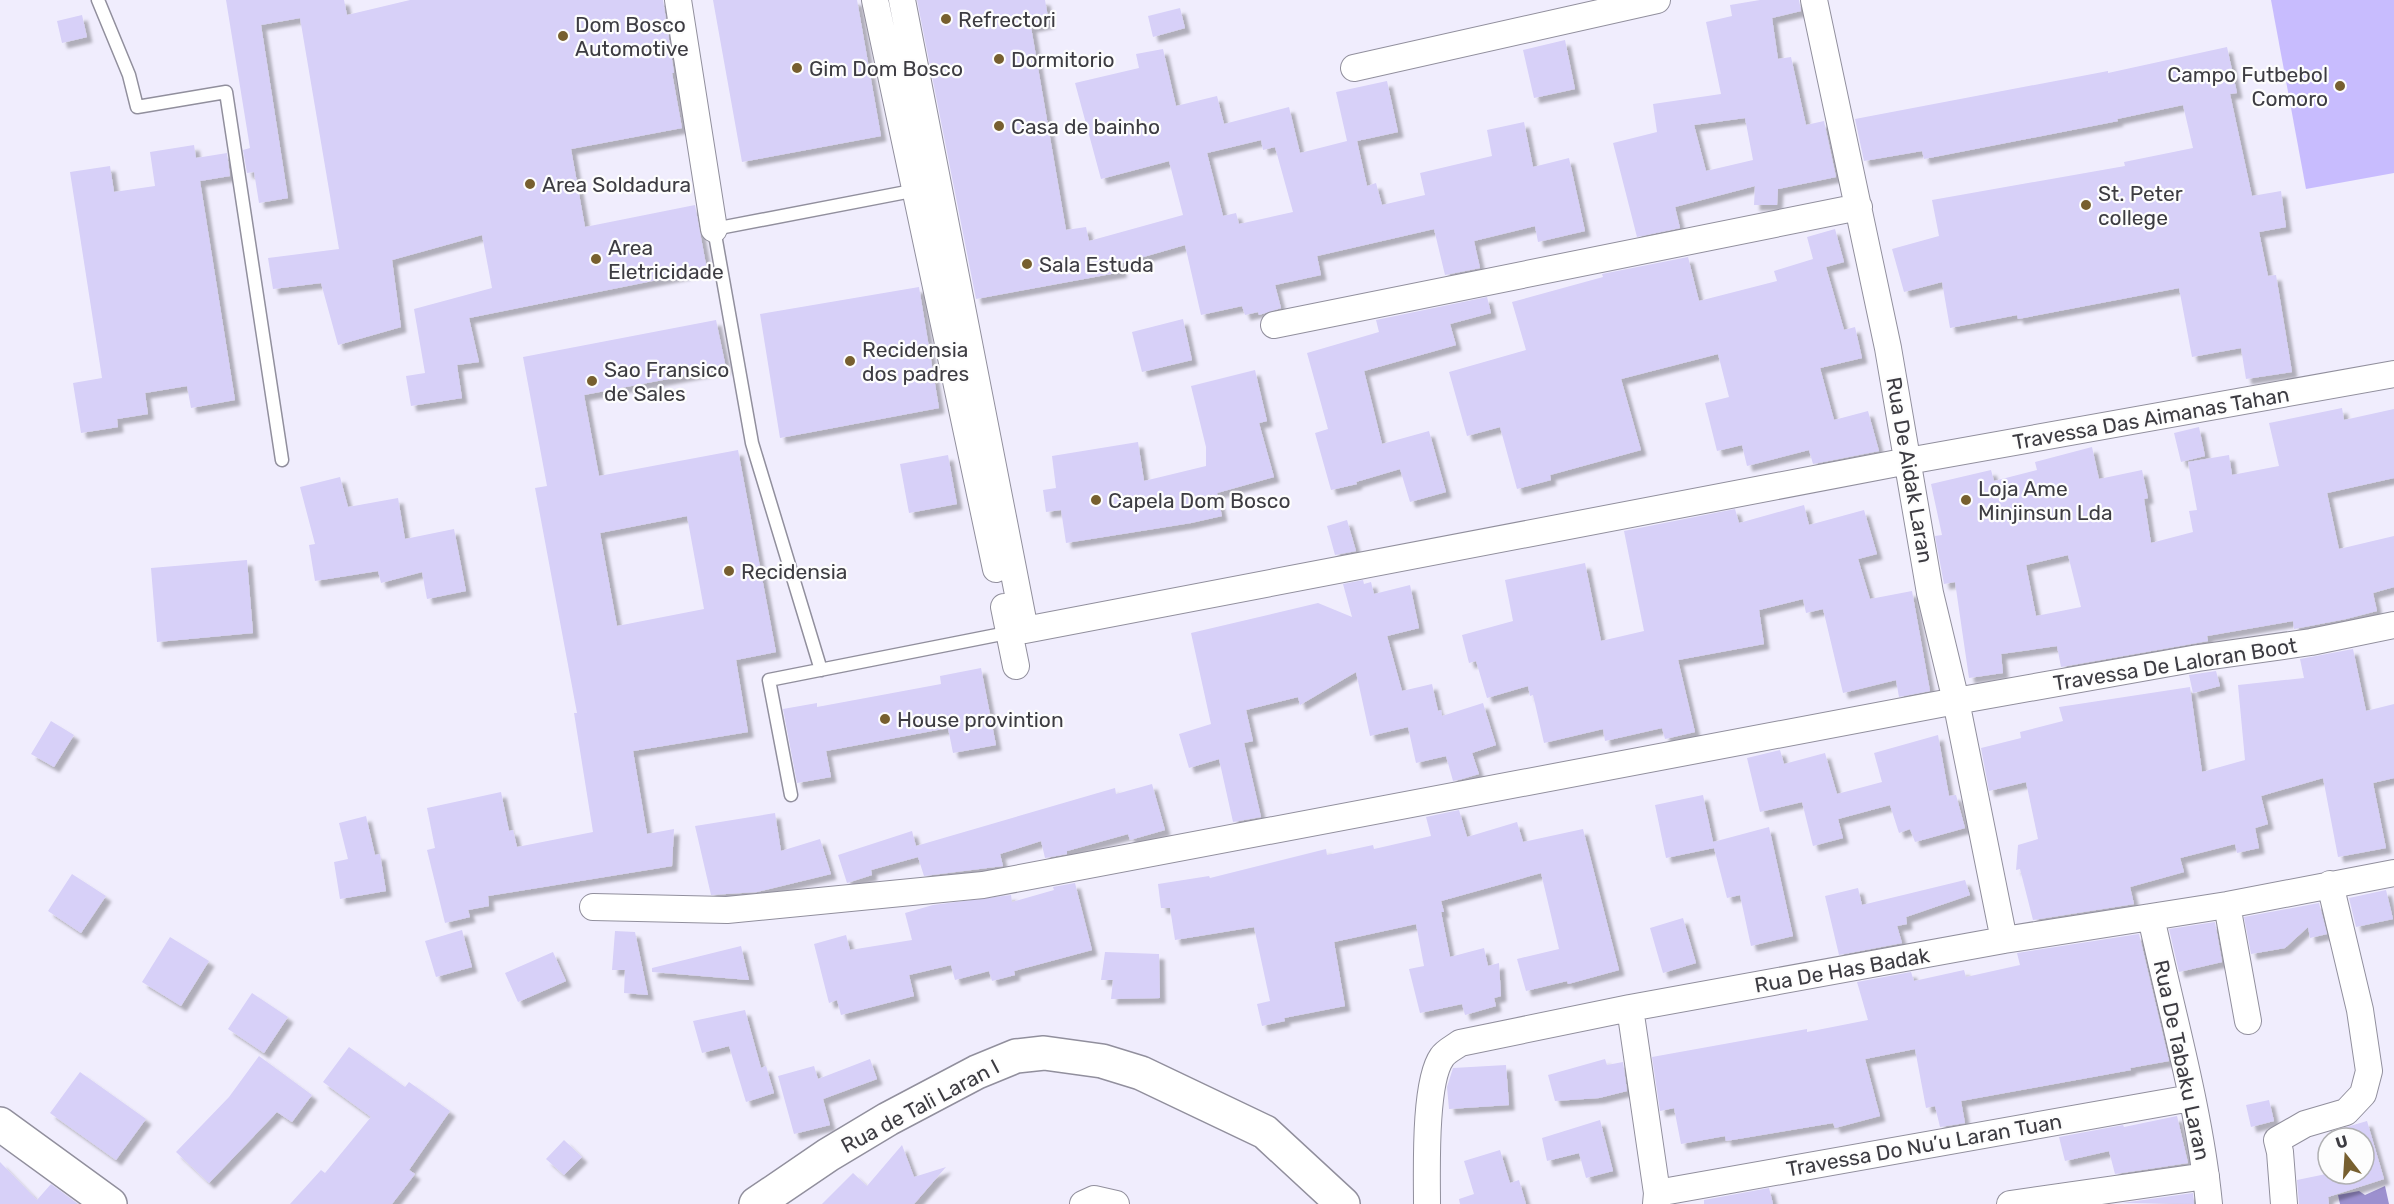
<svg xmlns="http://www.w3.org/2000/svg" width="2394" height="1204" font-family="Rubik,sans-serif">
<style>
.green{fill:#c8bcfe}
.water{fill:#9c90cf}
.building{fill:#d7d0f8;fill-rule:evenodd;filter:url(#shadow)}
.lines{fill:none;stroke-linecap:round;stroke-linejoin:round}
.lane-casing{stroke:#918f9d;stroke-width:15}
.street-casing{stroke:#918f9d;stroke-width:28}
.primary-casing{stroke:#918f9d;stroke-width:36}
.lane{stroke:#fff;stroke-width:12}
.street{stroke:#fff;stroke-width:26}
.primary{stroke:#fff;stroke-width:33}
.poi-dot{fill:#775f2f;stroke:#fdfdfd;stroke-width:2}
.labels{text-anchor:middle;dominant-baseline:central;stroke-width:4.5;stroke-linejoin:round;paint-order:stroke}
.poi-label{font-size:21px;fill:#3d3c42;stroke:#fdfdfd;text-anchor:start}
.street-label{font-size:21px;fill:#3d3c42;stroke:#fdfdfd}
</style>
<defs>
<filter id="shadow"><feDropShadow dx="5.5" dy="5.5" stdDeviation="1.5" flood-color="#0004"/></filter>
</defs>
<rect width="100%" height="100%" fill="#f0edfd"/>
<!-- green -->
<path class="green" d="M 2271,0 L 2394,0 L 2394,173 L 2306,189 Z"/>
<!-- water -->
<path class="water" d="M 2385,1186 L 2389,1204 L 2340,1204 L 2338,1195 L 2359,1191 L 2365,1195 Z"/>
<!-- building -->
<path class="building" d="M 226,0 L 344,0 L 347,15 L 410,0 L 663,0 L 674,73 L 672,73 L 682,128 L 571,149 L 585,227 L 695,205 L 707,270 L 469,318 L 479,362 L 457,365 L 462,398 L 411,406 L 406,376 L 425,373 L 414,309 L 492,288 L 482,235 L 392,260 L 401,327 L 338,345 L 321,283 L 273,289 L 268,258 L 339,249 L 300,18 L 261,25 L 288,198 L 259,203 L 254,172 L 247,173 L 243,150 L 250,148 Z
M 713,0 L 857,0 L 881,136 L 742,162 Z
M 917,0 L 1045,0 L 1049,23 L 1031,27 L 1066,230 L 1086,227 L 1089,241 L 1183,215 L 1169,161 L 1101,179 L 1075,83 L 1139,68 L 1136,54 L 1163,49 L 1176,106 L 1217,96 L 1224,124 L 1289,107 L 1300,153 L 1347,141 L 1336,92 L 1387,81 L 1398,132 L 1357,141 L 1367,186 L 1376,183 L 1382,205 L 1425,195 L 1420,173 L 1492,156 L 1487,130 L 1524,122 L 1533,167 L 1569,158 L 1585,231 L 1538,242 L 1535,226 L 1474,241 L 1480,268 L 1445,275 L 1434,229 L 1317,256 L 1321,275 L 1275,285 L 1281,308 L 1259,315 L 1258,312 L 1245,315 L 1242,306 L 1201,315 L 1185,245 L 1119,264 L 1122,272 L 976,299 ZM 1261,140 L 1263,150 L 1275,147 L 1293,212 L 1239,224 L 1236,213 L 1223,216 L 1207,153 Z
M 1760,0 L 1799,0 L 1801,11 L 1772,18 L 1778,59 L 1791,57 L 1806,125 L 1824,121 L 1836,177 L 1778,189 L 1777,205 L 1754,205 L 1755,186 L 1675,207 L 1680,228 L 1637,237 L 1613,143 L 1657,132 L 1653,104 L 1721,94 L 1706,22 L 1732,16 L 1730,5 ZM 1745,118 L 1753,160 L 1706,171 L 1694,125 Z
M 1180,8 L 1185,28 L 1153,37 L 1148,16 Z
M 82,15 L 87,37 L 62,43 L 57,21 Z
M 1565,40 L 1575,89 L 1534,98 L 1523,50 Z
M 2227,47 L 2237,93 L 2230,94 L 2252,196 L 2281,191 L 2286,227 L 2259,232 L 2268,276 L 2276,275 L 2292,372 L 2246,379 L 2241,348 L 2192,357 L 2179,288 L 2018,319 L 2017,315 L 1950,328 L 1942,282 L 1904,292 L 1892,249 L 1939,236 L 1932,200 L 2125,166 L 2124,162 L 2193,148 L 2183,105 L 2117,119 L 2118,121 L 1924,159 L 1922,151 L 1864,161 L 1855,119 L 2108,71 L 2108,73 Z
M 194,145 L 196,158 L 227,153 L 230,176 L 200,181 L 235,400 L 191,408 L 187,386 L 145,393 L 148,414 L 117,419 L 118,427 L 81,433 L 73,383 L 102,378 L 70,172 L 110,166 L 114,192 L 155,186 L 150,152 Z
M 1835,229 L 1844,262 L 1826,267 L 1844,330 L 1855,327 L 1862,358 L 1820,368 L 1834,420 L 1868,411 L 1879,451 L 1813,464 L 1809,450 L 1747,466 L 1742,445 L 1717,451 L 1705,403 L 1729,397 L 1718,354 L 1621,379 L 1641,450 L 1550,475 L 1551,480 L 1517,489 L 1500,427 L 1467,436 L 1449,372 L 1526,350 L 1512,302 L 1603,277 L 1602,274 L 1688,257 L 1699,301 L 1777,281 L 1774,271 L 1813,259 L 1807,237 Z
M 919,287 L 939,408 L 780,438 L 760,314 Z
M 1487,297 L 1491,313 L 1450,324 L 1456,345 L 1364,371 L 1382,444 L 1429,431 L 1446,492 L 1410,502 L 1400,469 L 1356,482 L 1357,484 L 1331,490 L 1315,433 L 1328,429 L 1307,353 L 1379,332 L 1376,320 Z
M 1183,319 L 1192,360 L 1142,372 L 1132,332 Z
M 716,320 L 726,368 L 584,395 L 599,476 L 738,450 L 776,652 L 736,660 L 748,732 L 633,751 L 647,834 L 674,829 L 672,866 L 488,896 L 489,906 L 468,910 L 470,917 L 445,923 L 427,850 L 435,848 L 427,808 L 501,792 L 509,831 L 513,830 L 517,847 L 593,832 L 574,713 L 577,713 L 535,488 L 547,486 L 523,357 ZM 687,516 L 704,609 L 617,626 L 600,533 Z
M 1255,370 L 1267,421 L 1259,423 L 1274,477 L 1217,493 L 1222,516 L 1191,523 L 1066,543 L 1061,510 L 1046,512 L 1043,490 L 1056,488 L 1052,456 L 1138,442 L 1144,481 L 1206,466 L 1206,447 L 1191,386 Z
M 2342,408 L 2344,420 L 2394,409 L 2394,478 L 2327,493 L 2339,549 L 2394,536 L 2394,587 L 2373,593 L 2377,611 L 2346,619 L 2294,629 L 2293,621 L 2207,636 L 2208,641 L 2061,667 L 2057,646 L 2001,654 L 2003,673 L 1969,678 L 1955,582 L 1944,584 L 1935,536 L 1942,535 L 1931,484 L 1991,470 L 1994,481 L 2037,470 L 2035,462 L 2092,447 L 2099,479 L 2142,470 L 2148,498 L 2144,499 L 2151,543 L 2193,532 L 2189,511 L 2197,510 L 2188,462 L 2229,455 L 2232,475 L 2279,466 L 2269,423 ZM 2068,555 L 2081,607 L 2036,616 L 2026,565 Z
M 2199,427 L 2205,456 L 2181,462 L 2174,433 Z
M 948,455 L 957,504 L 909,513 L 900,464 Z
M 340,477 L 348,507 L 398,498 L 405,539 L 454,529 L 466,591 L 427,599 L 422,572 L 381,583 L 378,571 L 315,581 L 309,545 L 315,544 L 300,487 Z
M 1804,505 L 1809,525 L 1864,510 L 1877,554 L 1858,559 L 1870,599 L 1912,591 L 1930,691 L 1899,697 L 1896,680 L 1843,693 L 1823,609 L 1806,613 L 1803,599 L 1759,610 L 1764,644 L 1678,660 L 1695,732 L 1665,739 L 1662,728 L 1605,741 L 1603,729 L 1544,743 L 1533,695 L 1530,696 L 1528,686 L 1487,698 L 1476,661 L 1469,663 L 1462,635 L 1513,621 L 1505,580 L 1585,563 L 1601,641 L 1644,631 L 1624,531 L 1735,509 L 1739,523 Z
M 1347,520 L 1356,551 L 1335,555 L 1327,526 Z
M 247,560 L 253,633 L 157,642 L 151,568 Z
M 1363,580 L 1364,584 L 1371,582 L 1374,594 L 1410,585 L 1419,628 L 1387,636 L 1402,691 L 1432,684 L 1438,711 L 1441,710 L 1442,716 L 1483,703 L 1496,745 L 1472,753 L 1479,774 L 1462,779 L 1453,781 L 1446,756 L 1416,763 L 1408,727 L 1370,736 L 1356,672 L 1300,705 L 1298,697 L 1246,710 L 1253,741 L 1244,743 L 1261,817 L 1233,822 L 1219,759 L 1189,768 L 1179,734 L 1211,724 L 1191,633 L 1318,603 L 1352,617 L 1343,584 Z
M 2353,649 L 2366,711 L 2394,704 L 2394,778 L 2373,783 L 2386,848 L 2338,857 L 2323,778 L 2261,796 L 2268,824 L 2255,828 L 2259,848 L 2237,853 L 2235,844 L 2180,858 L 2184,872 L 2130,887 L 2134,904 L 2033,920 L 2020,869 L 2016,870 L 2018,845 L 2038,839 L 2026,782 L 1989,791 L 1981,748 L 2021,738 L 2020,732 L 2063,721 L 2059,707 L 2190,687 L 2202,772 L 2245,760 L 2238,685 L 2304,678 L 2300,659 Z
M 981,668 L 996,745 L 953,753 L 948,728 L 826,751 L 831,777 L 797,783 L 783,709 L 817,703 L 817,707 L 941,684 L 940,676 Z
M 2216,671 L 2220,686 L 2193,693 L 2189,675 Z
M 51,721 L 74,735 L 54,767 L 31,754 Z
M 1938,735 L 1949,796 L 1956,795 L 1965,828 L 1915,842 L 1910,829 L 1899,833 L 1890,805 L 1838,819 L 1843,838 L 1813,846 L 1802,802 L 1760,812 L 1747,758 L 1780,750 L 1784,764 L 1825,753 L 1837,794 L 1882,782 L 1874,753 Z
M 1152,784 L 1165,830 L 1130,840 L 1128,834 L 1067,851 L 1067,854 L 1045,858 L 1041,841 L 1000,854 L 1003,866 L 924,876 L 918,857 L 871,870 L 872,875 L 847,883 L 838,855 L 912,831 L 916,846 L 1115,788 L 1116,794 Z
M 1703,795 L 1713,842 L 1769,827 L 1793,936 L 1751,946 L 1740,895 L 1727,898 L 1714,848 L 1666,858 L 1655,805 Z
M 1459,810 L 1467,837 L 1517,822 L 1523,842 L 1583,829 L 1619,970 L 1568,984 L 1567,981 L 1526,991 L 1517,959 L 1559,949 L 1541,873 L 1441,901 L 1444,912 L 1441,912 L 1450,957 L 1484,948 L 1488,966 L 1499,963 L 1501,996 L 1494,998 L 1496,1006 L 1465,1015 L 1462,1004 L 1420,1013 L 1409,969 L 1424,966 L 1416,924 L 1334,942 L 1345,1006 L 1284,1018 L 1285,1021 L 1262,1026 L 1257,1004 L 1270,1001 L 1254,927 L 1175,940 L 1170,908 L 1161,908 L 1158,884 L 1209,876 L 1210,878 L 1326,849 L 1327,855 L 1373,845 L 1374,849 L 1431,836 L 1426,817 Z
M 775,813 L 781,851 L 820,839 L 831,874 L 757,892 L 711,895 L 695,826 Z
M 366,816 L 375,855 L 380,854 L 386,891 L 340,899 L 334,862 L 348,859 L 339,823 Z
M 72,874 L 106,896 L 81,933 L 48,911 Z
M 1965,880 L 1970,895 L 1906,917 L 1907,924 L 1897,926 L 1902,943 L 1839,955 L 1825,896 L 1858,888 L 1862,905 Z
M 1075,883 L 1092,950 L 1014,971 L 1015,975 L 992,981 L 989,971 L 955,980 L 951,965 L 909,975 L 914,996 L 841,1015 L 837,1000 L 829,1003 L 814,944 L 846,935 L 850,950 L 912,940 L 905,913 L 933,905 L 1011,895 L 1012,902 L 1054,890 L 1053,887 Z
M 2386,890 L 2393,919 L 2356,927 L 2349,898 Z
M 2319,903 L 2327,934 L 2310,938 L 2308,927 L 2285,948 L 2251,954 L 2244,917 Z
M 1683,918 L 1696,963 L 1663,973 L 1650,928 Z
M 2215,922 L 2222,962 L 2179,972 L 2169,929 Z
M 462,930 L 472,967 L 436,977 L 425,941 Z
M 615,931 L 635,932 L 648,995 L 624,993 L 625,970 L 612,970 Z
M 2139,934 L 2169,1061 L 2130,1068 L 2131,1070 L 1961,1101 L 1965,1123 L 1940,1127 L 1935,1106 L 1926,1108 L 1915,1049 L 1865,1059 L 1880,1116 L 1835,1128 L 1833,1123 L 1726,1141 L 1725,1136 L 1681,1144 L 1674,1108 L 1660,1111 L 1652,1057 L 1807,1029 L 1807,1032 L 1868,1020 L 1857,982 L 1911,972 L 1914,981 L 1964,970 L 1966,977 L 2020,965 L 2017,953 Z
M 170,937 L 209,961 L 181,1006 L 142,982 Z
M 741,946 L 749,980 L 652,972 L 652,968 Z
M 553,952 L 566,981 L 518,1002 L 505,973 Z
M 1105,952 L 1159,954 L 1160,998 L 1111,999 L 1113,980 L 1101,980 Z
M 252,993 L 288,1017 L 264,1053 L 228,1029 Z
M 745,1010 L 761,1068 L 766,1066 L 774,1093 L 746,1102 L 729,1046 L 702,1053 L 693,1021 Z
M 349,1047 L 405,1087 L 409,1082 L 450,1111 L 409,1170 L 415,1174 L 392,1204 L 290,1204 L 321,1170 L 325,1173 L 371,1117 L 323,1082 Z
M 259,1056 L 312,1095 L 292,1122 L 277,1112 L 209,1183 L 176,1152 L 229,1097 Z
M 870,1059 L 877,1079 L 823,1099 L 830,1125 L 794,1134 L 778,1076 L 814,1066 L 818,1079 Z
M 1605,1059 L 1607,1065 L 1623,1062 L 1627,1091 L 1599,1098 L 1555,1101 L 1548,1075 Z
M 1506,1065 L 1509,1105 L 1449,1109 L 1447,1087 L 1453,1068 Z
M 80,1072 L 146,1119 L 116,1160 L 50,1113 Z
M 2269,1100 L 2274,1121 L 2251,1127 L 2246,1105 Z
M 2177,1116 L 2188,1163 L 2115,1174 L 2109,1151 L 2065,1161 L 2059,1137 L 2123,1125 L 2124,1127 Z
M 1600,1120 L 1613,1171 L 1586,1178 L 1579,1153 L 1547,1161 L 1542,1138 Z
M 2367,1121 L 2384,1179 L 2328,1197 L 2329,1204 L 2299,1204 L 2297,1180 L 2326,1174 L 2364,1174 L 2364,1138 L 2335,1138 L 2333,1131 Z
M 564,1140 L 582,1157 L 564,1175 L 546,1159 Z
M 902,1145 L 914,1177 L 946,1167 L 914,1204 L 822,1204 L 853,1173 L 867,1186 Z
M 1500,1150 L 1510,1183 L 1519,1180 L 1526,1204 L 1460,1204 L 1459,1199 L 1474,1194 L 1464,1161 Z
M 0,1162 L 37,1200 L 51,1184 L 78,1204 L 0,1204 Z
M 1769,1188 L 1773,1204 L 1704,1204 L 1704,1200 Z
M 2193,1193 L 2194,1204 L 2122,1203 Z"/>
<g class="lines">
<!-- lane casing -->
<g class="lane-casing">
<path id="lane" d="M 98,0 L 129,75 L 137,107 L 226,92 L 282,460
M 821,670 L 752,443 L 714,229 L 917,190
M 791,795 L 769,680 L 1012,632"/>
</g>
<!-- street casing -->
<g class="street-casing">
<path id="street" d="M 678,0 L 714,229
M 875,0 L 996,569
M 902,0 L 1025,630 L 1908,461 L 2394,374
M 1814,0 L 1888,348 L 1930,593 L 1956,701 L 2004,940
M 1354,68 L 1657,0
M 1274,325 L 1859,207
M 1004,607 L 1016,666
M 2227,905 L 2248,1021
M 593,907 L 727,910 L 983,885 L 1956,701 L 2198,658 L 2311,642 L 2394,625
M 2151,917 C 2171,1010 2200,1110 2209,1204
M 1630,1008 L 1657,1193 L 1656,1204
M 1657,1193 L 2191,1098
M 1083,1204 L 1094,1199 L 1116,1204
M 1427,1204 C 1427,1172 1424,1082 1442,1057 C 1446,1051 1455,1047 1460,1043 L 1630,1008 L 2004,940 L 2227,905 L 2394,873
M 2010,1204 L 2206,1176
M 2284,1204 L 2280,1152 L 2277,1140 L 2305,1124 L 2346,1112 L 2363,1094 L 2369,1071 L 2360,1010 L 2330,884"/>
</g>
<!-- primary casing -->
<g class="primary-casing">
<path id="primary" d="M 0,1124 L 110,1204
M 756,1204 L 828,1155 L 888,1119 L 977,1072 L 1016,1056 L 1044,1053 L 1102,1061 L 1141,1073 L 1265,1132 L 1343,1204"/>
</g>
<!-- lane -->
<use href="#lane" class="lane"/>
<!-- street -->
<use href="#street" class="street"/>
<!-- primary -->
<use href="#primary" class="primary"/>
</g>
<!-- markers -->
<g class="poi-dot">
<circle cx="946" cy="19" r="6"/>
<circle cx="563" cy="36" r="6"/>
<circle cx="999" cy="59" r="6"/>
<circle cx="797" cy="68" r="6"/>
<circle cx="2340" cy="86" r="6"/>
<circle cx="999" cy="126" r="6"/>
<circle cx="530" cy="184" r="6"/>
<circle cx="2086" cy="205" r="6"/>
<circle cx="596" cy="259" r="6"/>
<circle cx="1027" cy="264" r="6"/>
<circle cx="850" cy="361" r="6"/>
<circle cx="592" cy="381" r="6"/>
<circle cx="1096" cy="500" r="6"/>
<circle cx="1966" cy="500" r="6"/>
<circle cx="729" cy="571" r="6"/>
<circle cx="885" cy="719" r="6"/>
</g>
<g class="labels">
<!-- poi labels -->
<g class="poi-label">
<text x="958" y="19">Refrectori</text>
<text x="575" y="24">Dom Bosco<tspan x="575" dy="24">Automotive</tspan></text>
<text x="1011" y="59">Dormitorio</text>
<text x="809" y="68">Gim Dom Bosco</text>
<text x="2328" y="74" text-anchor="end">Campo Futbebol<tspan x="2328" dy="24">Comoro</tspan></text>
<text x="1011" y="126">Casa de bainho</text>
<text x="542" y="184">Area Soldadura</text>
<text x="2098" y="193">St. Peter<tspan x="2098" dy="24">college</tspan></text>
<text x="608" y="247">Area<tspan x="608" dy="24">Eletricidade</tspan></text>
<text x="1039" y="264">Sala Estuda</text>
<text x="862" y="349">Recidensia<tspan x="862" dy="24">dos padres</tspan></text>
<text x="604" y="369">Sao Fransico<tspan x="604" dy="24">de Sales</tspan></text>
<text x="1978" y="488">Loja Ame<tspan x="1978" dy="24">Minjinsun Lda</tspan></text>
<text x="1108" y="500">Capela Dom Bosco</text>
<text x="741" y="571">Recidensia</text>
<text x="897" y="719">House provintion</text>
</g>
<!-- street labels -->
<g class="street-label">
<text transform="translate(2151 418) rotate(-10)">Travessa Das Aimanas Tahan</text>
<text transform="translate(1910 470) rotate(80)">Rua De Aidak Laran</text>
<text transform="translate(2175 664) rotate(-9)">Travessa De Laloran Boot</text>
<text transform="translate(1842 970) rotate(-10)">Rua De Has Badak</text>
<text transform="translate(2182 1060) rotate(78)">Rua De Tabaku Laran</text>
<text transform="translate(920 1106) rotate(-28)">Rua de Tali Laran I</text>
<text transform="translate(1924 1145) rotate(-10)">Travessa Do Nu’u Laran Tuan</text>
</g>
</g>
<!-- north arrow -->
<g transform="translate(2346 1156) rotate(343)"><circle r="28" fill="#fdfdfd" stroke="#b0b0b2" stroke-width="1.5"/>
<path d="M0-4.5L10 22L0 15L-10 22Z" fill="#775f2f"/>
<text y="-9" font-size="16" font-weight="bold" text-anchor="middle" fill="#3d3c42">U</text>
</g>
</svg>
